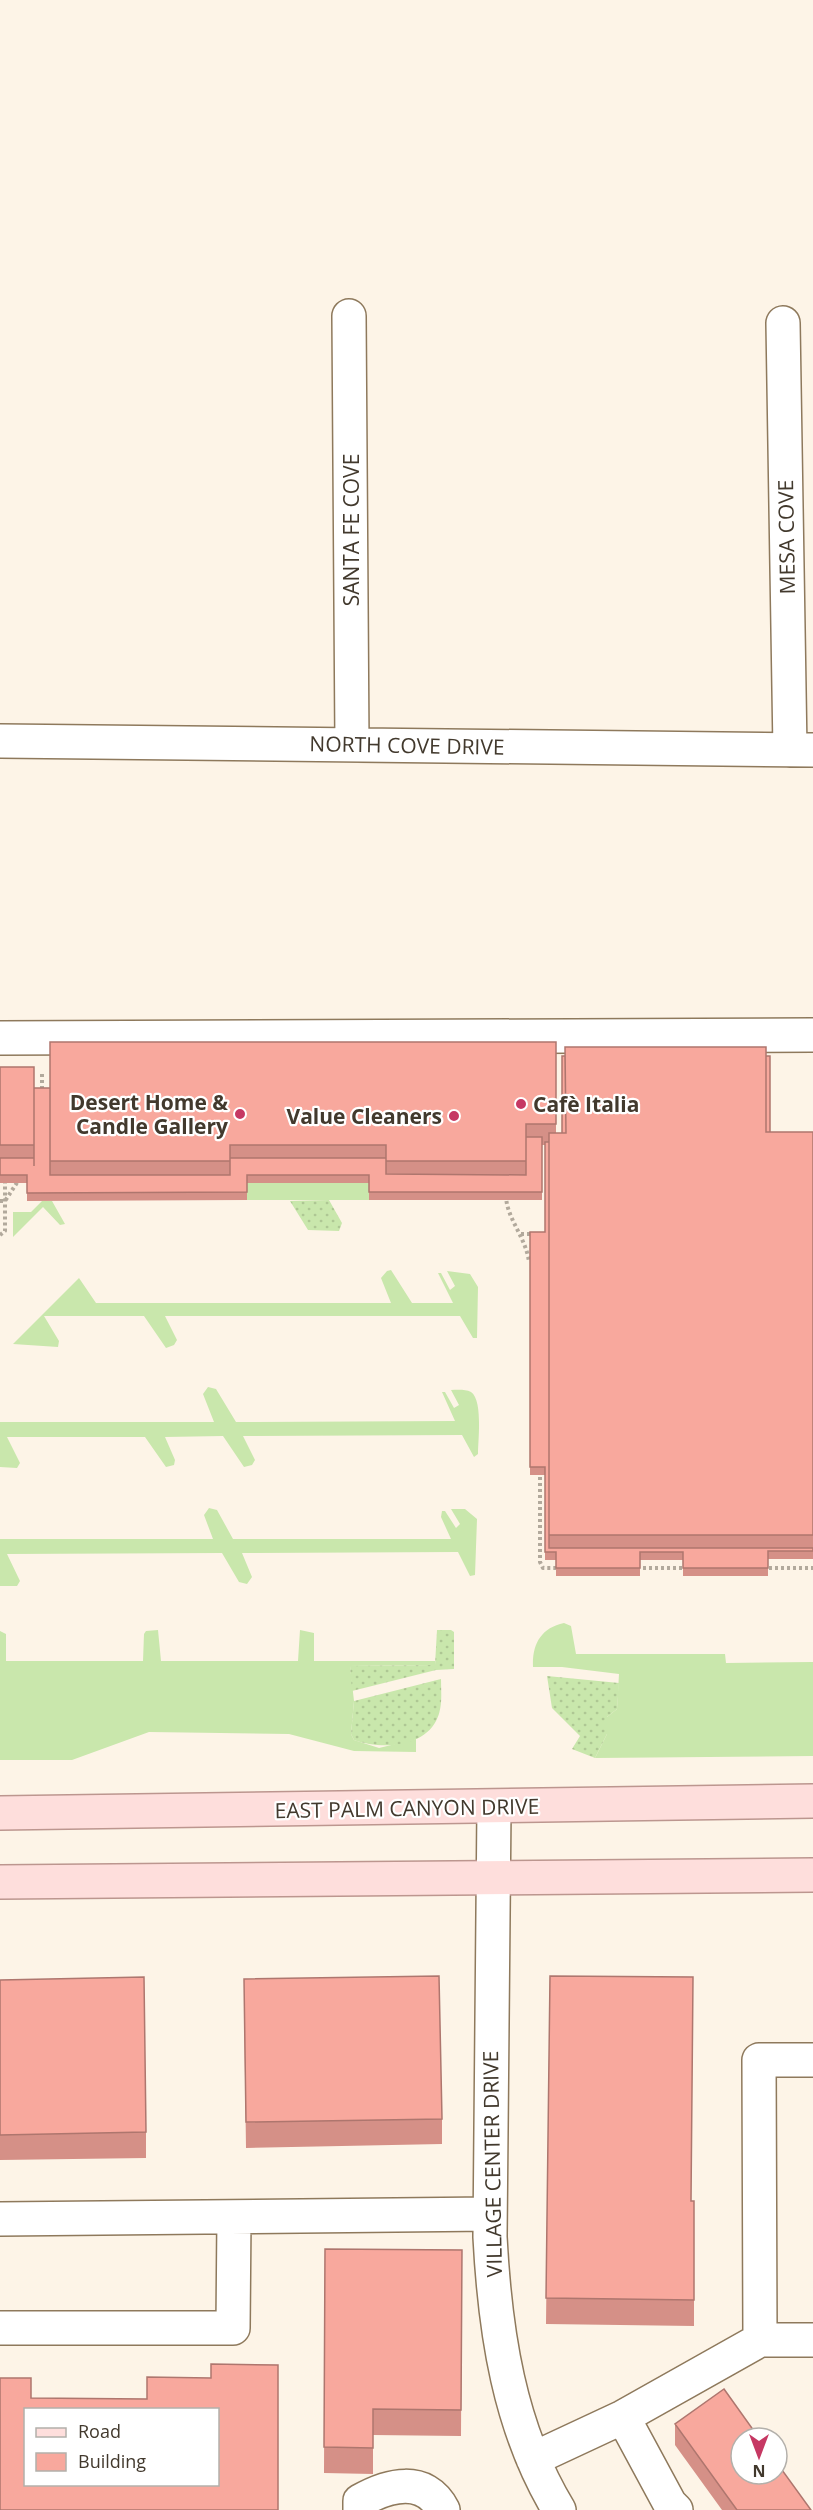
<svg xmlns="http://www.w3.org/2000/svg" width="813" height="2510" font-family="'Open Sans',sans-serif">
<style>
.grass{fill:#c9e7ac}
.garden{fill:url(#garden-dots)}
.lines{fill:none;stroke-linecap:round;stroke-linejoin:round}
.minor-casing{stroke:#8e795c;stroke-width:36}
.major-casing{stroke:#bc968f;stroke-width:36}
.path{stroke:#b2a99c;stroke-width:4;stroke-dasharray:3 3;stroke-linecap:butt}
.minor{stroke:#fff;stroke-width:33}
.major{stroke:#fededc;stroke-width:33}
.wall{fill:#d59087}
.building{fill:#f8a89d;stroke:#ae766e;stroke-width:1.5;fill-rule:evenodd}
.poi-dot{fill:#c63863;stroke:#fff;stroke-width:2}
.labels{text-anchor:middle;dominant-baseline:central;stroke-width:4.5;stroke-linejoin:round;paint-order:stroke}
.street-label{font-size:21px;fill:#42392d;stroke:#fff}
.poi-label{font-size:21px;font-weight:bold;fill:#42392d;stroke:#fff;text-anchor:end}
</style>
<defs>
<pattern id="garden-dots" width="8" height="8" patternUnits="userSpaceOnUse" patternTransform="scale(1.5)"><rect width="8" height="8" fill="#c9e7ac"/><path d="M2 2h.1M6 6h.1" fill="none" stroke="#aec794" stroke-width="1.8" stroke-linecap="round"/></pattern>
</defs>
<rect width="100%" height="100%" fill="#fdf4e7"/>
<!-- grass -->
<path class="grass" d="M 247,1183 L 369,1183 L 369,1200 L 247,1200 Z
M 42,1201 L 52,1201 L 65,1224 L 60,1225 L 43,1207 L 13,1237 L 13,1212 L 31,1212 Z
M 391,1270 L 412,1303 L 453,1303 L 438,1273 L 441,1273 L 450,1290 L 455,1286 L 447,1271 L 470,1274 L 478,1287 L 477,1338 L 473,1338 L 460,1316 L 165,1316 L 177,1340 L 174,1345 L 166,1348 L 144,1316 L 44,1316 L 59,1341 L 58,1347 L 13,1344 L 79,1278 L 96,1303 L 391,1303 L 381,1278 L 387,1271 Z
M 208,1387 L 216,1389 L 236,1422 L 455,1421 L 442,1392 L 445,1392 L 454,1408 L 459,1405 L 451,1390 C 457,1390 465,1389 471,1392 C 483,1400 478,1440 478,1454 L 474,1457 L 462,1435 L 243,1436 L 255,1460 L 252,1465 L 244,1467 L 223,1436 L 165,1437 L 175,1460 L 174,1465 L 166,1467 L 145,1437 L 7,1437 L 20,1463 L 17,1468 L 0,1467 L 0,1422 L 214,1422 L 203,1394 Z
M 209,1508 L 217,1510 L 233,1539 L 451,1539 L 441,1517 L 442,1511 L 445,1511 L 456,1528 L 460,1524 L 451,1509 L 465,1509 L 477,1519 L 475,1575 L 470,1576 L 458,1552 L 242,1553 L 252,1577 L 247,1584 L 239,1582 L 222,1553 L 7,1554 L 20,1581 L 17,1586 L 0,1586 L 0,1539 L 213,1539 L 204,1515 Z
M 564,1623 L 571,1626 L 576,1654 L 725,1654 L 726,1663 L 813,1662 L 813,1756 L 595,1758 L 607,1734 L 607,1717 L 617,1709 L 619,1674 L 562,1667 L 533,1667 C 532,1644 541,1628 564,1623 Z
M 158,1630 L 161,1661 L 298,1661 L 300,1630 L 314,1633 L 314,1661 L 435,1661 L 435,1665 L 350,1666 L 354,1701 L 351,1734 L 354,1740 L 379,1748 L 416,1739 L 416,1752 L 354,1751 L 289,1734 L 149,1732 L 72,1760 L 0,1760 L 0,1631 L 6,1634 L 6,1661 L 143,1661 L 144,1634 L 146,1631 Z"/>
<!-- garden -->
<path class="garden" d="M 329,1200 L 342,1223 L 339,1231 L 308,1230 L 290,1201 Z
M 437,1630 L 451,1630 L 454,1632 L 454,1669 L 436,1670 L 352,1691 L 350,1666 L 435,1665 Z
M 547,1676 L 619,1683 L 617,1709 L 607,1717 L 607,1734 L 595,1758 L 572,1749 L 580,1736 L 552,1708 Z
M 441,1679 C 441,1693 443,1708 436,1721 C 421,1749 379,1749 354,1740 L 351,1734 L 354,1701 Z"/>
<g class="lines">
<!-- minor casing -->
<g class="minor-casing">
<path id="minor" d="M 349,316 L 352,744
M 783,323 L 790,750
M 0,741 L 813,750
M 0,1038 L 813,1035
M 494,1807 L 490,2237 C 495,2332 509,2428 559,2510
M 0,2219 L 490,2214
M 0,2328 L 233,2328 L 234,2217
M 760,2340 L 813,2340
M 623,2417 L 670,2504 L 676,2510
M 533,2459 L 623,2417 L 760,2340 L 759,2060 L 813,2060
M 360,2510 L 360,2501 C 388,2485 425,2475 443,2510"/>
</g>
<!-- major casing -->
<g class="major-casing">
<path id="major" d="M 0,1813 L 813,1801
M 0,1882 L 813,1875"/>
</g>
<!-- path -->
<path class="path" d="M 42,1074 L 42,1091
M 506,1195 C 506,1218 526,1237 529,1262
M 0,1201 L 5,1201 L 20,1178
M 521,1234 L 535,1234
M 0,1235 L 5,1231 L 5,1178
M 540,1471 L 540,1562 L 543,1568 L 560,1568
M 637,1568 L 686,1568
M 763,1568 L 813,1568"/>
<!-- minor -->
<use href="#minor" class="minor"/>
<!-- major -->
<use href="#major" class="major"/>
</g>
<!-- wall -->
<path class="wall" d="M 556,1042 L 556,1133 L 813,1132 L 813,1559 L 768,1559 L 768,1576 L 683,1576 L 683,1560 L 640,1560 L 640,1576 L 556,1576 L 556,1560 L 545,1560 L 545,1475 L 530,1475 L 530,1232 L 545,1232 L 545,1145 L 542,1145 L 542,1200 L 369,1200 L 369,1183 L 247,1183 L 247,1200 L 27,1201 L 27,1183 L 0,1183 L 0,1067 L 34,1088 L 50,1088 Z
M 550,1976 L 691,2201 L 694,2201 L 694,2326 L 546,2324 Z
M 0,1980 L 146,2132 L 146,2158 L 0,2160 Z
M 244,2004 L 442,2119 L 442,2144 L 246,2148 Z
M 325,2249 L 462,2250 L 461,2436 L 373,2435 L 373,2474 L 324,2473 Z
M 675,2424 L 811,2510 L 722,2510 L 675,2445 Z"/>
<!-- building -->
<path class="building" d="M 50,1042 L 556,1042 L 556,1124 L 526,1124 L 526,1161 L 386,1161 L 386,1145 L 230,1145 L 230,1161 L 50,1161 Z
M 565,1047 L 766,1047 L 766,1132 L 813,1132 L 813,1535 L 549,1535 L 549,1133 L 566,1133 Z
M 562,1056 L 565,1056 L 566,1133 L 562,1133 Z
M 766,1056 L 770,1056 L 770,1132 L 766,1132 Z
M 0,1067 L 34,1067 L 34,1145 L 0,1145 Z
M 34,1088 L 50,1088 L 50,1175 L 230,1175 L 230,1158 L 386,1158 L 386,1174 L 526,1175 L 526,1137 L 542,1137 L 542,1192 L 369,1192 L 369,1175 L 247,1175 L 247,1192 L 27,1193 L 27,1175 L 0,1175 L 0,1158 L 34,1158 L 34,1166 Z
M 545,1142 L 549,1142 L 549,1548 L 813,1548 L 813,1551 L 768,1551 L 768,1568 L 683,1568 L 683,1552 L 640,1552 L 640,1568 L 556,1568 L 556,1552 L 545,1552 L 545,1467 L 530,1467 L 530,1232 L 545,1232 Z
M 439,1976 L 442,2119 L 246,2122 L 244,1979 Z
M 550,1976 L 693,1977 L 691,2201 L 694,2201 L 694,2300 L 546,2298 Z
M 144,1977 L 146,2132 L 0,2135 L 0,1980 Z
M 325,2249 L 462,2250 L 461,2410 L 373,2409 L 373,2448 L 324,2447 Z
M 211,2364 L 278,2365 L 278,2510 L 0,2510 L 0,2378 L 31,2378 L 31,2398 L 147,2399 L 147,2377 L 211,2378 ZM 26,2409 L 218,2409 L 218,2484 L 26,2484 Z
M 724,2389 L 759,2438 L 741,2438 L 741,2474 L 777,2474 L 777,2463 L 811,2510 L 737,2510 L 675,2424 Z"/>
<!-- markers -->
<g class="poi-dot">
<circle cx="521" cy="1104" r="6"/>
<circle cx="240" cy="1114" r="6"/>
<circle cx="454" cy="1116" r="6"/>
</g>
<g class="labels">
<!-- street labels -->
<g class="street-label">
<text transform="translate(351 530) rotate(-90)">SANTA FE COVE</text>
<text transform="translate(786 537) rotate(-91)">MESA COVE</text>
<text transform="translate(407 745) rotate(1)">NORTH COVE DRIVE</text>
<text transform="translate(407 1808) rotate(-1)">EAST PALM CANYON DRIVE</text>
<text transform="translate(492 2164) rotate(-91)">VILLAGE CENTER DRIVE</text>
</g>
<!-- poi labels -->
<g class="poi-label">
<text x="228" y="1102">Desert Home &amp;<tspan x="228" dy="24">Candle Gallery</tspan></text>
<text x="533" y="1104" text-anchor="start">Cafè Italia</text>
<text x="442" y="1116">Value Cleaners</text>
</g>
</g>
<!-- legend -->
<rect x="24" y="2408" width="195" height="78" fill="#ffffff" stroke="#b3b0ab" stroke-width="1.5"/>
<rect x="36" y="2428" width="30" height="9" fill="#fededc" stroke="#b3b0ab" stroke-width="1.5"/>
<text x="78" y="2438" font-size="18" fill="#42392d">Road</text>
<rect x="36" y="2453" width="30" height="18" fill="#f8a89d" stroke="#b3b0ab" stroke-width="1.5"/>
<text x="78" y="2468" font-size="18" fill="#42392d">Building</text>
<!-- north arrow -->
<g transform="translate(759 2456) rotate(180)"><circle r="28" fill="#ffffff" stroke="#b3b0ab" stroke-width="1.5"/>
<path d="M0-4.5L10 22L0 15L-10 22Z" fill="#c63863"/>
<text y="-9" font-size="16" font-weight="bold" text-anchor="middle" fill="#42392d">N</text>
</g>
</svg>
